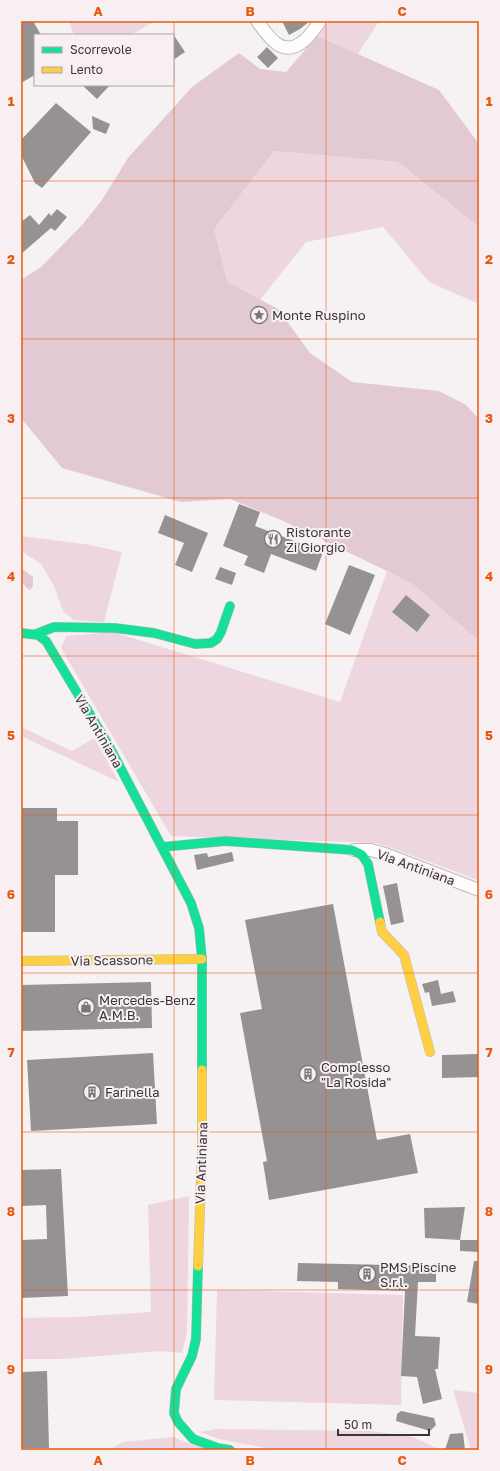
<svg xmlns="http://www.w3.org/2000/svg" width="500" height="1471" font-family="'Golos Text',sans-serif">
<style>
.green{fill:#eed6e0}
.forest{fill:#e2c9d3}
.building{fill:#969294}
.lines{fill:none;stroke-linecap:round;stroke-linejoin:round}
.street-casing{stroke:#bdb9bb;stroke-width:14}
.fast-casing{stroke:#bdb9bb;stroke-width:10}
.slow-casing{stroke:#bdb9bb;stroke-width:10}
.street{stroke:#fefdfd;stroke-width:12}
.fast{stroke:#16e098;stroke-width:9}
.slow{stroke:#ffcf43;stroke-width:9}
.grid{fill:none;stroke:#e8590c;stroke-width:1;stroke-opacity:0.55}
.labels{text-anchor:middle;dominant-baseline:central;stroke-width:4;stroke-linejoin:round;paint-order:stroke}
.poi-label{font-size:13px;fill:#393637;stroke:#f8eff3;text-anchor:start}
.street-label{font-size:13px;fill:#393637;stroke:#f8eff3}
.neatline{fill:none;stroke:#e8590c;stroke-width:1.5}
.grid-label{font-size:13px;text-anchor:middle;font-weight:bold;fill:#e8590c}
</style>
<rect width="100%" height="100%" fill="#f6f1f3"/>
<!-- green -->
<path class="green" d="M 69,21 L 155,21 L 131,35 L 74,35 Z
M 330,21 L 379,21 L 358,54 L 317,36 Z
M 274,151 L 398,162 L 479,227 L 479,304 L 429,282 L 383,227 L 306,242 L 260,300 L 226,283 L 214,229 Z
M 21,536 L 85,544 L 122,552 L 104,622 L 74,620 L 63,611 L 54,586 L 41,564 L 21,551 Z
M 387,571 L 414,585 L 479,641 L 479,881 L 449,869 L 377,843 L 171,836 L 61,648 L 66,636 L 113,632 L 340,702 Z
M 21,727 L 72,751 L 94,738 L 119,782 L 21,736 Z
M 189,1196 L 187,1333 L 182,1353 L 160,1351 L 62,1359 L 21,1359 L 21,1318 L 76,1317 L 151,1312 L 148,1205 Z
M 217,1290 L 403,1295 L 401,1405 L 214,1400 Z
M 453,1390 L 479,1393 L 479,1450 L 471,1450 Z
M 216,1429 L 371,1431 L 413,1437 L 441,1450 L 277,1450 L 219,1439 L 200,1432 Z
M 173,1437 L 191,1444 L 220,1450 L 109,1450 L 123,1442 Z"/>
<!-- forest -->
<path class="forest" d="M 317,36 L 439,90 L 479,144 L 479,227 L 398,162 L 274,151 L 214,229 L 227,282 L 278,309 L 310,353 L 352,382 L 439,391 L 466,405 L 479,419 L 479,641 L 414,585 L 387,571 L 281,520 L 230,499 L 181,502 L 62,468 L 21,418 L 21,280 L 41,267 L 83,224 L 102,200 L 128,158 L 192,87 L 239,53 L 260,69 L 286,72 Z
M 21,568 L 33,577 L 33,586 L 30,590 C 21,585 21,578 21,568 Z"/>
<!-- building -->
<path class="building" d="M 21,21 L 33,21 L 41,35 L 35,35 L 35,75 L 21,83 Z
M 282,21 L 310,21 L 300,29 L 289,35 Z
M 173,34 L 185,52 L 173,60 Z
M 267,47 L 278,58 L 268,68 L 257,57 Z
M 82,85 L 110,85 L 97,99 Z
M 56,103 L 91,132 L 42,188 L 35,183 L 23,159 L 21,153 L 21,140 Z
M 92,116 L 110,124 L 106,134 L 93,129 Z
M 57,209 L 67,217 L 55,231 L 51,228 L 21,254 L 21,222 L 30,215 L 39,225 L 49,213 L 51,216 Z
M 239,504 L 260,512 L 255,526 L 323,552 L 316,571 L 271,554 L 264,573 L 244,565 L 248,556 L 223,546 Z
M 165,515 L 208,533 L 192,572 L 175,565 L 184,543 L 158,533 Z
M 349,565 L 375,575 L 350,635 L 325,624 Z
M 220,567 L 236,573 L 232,585 L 215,579 Z
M 406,595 L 430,615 L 417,632 L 392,612 Z
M 21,808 L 57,808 L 57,821 L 78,821 L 78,875 L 55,875 L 55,932 L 21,932 Z
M 232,852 L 234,861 L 197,870 L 194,855 L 207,853 L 208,857 Z
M 397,883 L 404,922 L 391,925 L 383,886 Z
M 333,904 L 377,1140 L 410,1134 L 418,1173 L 269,1200 L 263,1162 L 267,1161 L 240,1013 L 262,1009 L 245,920 Z
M 438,980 L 441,994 L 453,991 L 456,1002 L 432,1006 L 429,992 L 425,993 L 422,984 Z
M 151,982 L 152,1028 L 21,1031 L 21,985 Z
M 153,1053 L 157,1124 L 31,1131 L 27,1060 Z
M 479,1054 L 479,1077 L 442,1078 L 442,1055 Z
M 61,1169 L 68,1296 L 21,1298 L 21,1240 L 47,1239 L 46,1205 L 21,1206 L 21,1170 Z
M 465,1207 L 460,1240 L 425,1238 L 424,1208 Z
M 460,1240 L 479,1240 L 479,1252 L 460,1251 Z
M 474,1261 L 479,1261 L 479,1304 L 467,1302 Z
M 298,1263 L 436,1266 L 436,1282 L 418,1282 L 415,1336 L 440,1337 L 438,1369 L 435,1369 L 442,1399 L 423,1404 L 417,1377 L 401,1376 L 405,1291 L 338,1289 L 338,1282 L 297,1281 Z
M 47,1371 L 49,1448 L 21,1448 L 21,1372 Z
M 401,1411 L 434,1418 L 436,1425 L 430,1431 L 396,1421 L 397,1414 Z
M 463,1433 L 465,1450 L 445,1450 L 450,1434 Z"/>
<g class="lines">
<!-- street casing -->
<g class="street-casing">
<path id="street" d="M 257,21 C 268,36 281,57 301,43 C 309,38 315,28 320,21
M 354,850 L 371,850 L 385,854 L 479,890"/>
</g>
<!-- fast casing -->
<g class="fast-casing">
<path id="fast" d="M 21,633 L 38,635 L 46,641 L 109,746 L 191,903 L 199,928 L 202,959 L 202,1070
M 36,634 L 54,627 L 115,628 L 154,633 L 195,644 L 211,643 L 217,639 L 221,632 L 230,606
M 162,847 L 225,841 L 352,850 L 362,855 L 368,864 L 380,922
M 198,1266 L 196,1339 L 192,1356 L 176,1389 L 174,1413 L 178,1422 L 193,1439 L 218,1448 L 230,1450"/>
</g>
<!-- slow casing -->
<g class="slow-casing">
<path id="slow" d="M 380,922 L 382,932 L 404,955 L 430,1052
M 21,961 L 202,959
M 198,1266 L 202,1150 L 202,1070"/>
</g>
<!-- street -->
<use href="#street" class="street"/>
<!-- fast -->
<use href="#fast" class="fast"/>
<!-- slow -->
<use href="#slow" class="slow"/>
</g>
<!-- grid -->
<path class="grid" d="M 174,21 L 174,1450M 326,21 L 326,1450M 21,181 L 479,181M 21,339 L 479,339M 21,498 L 479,498M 21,656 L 479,656M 21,815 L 479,815M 21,973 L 479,973M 21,1132 L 479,1132M 21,1290 L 479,1290"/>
<!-- icons -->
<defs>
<g id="sight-ring" transform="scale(0.9)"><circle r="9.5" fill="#f8eff3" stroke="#7b7779" stroke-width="1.5"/><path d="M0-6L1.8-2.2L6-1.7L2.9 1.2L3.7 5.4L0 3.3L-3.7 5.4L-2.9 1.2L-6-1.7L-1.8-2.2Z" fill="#7b7779"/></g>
<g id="restaurant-ring" transform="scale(0.9)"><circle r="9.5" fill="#f8eff3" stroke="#7b7779" stroke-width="1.5"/><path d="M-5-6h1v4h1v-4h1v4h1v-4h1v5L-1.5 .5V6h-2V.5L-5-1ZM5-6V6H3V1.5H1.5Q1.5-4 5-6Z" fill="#7b7779"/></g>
<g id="shop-ring" transform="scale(0.9)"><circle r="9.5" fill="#f8eff3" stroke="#7b7779" stroke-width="1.5"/><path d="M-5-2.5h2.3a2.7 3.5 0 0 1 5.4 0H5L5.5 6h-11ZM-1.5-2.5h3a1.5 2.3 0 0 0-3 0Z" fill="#7b7779"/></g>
<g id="building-ring" transform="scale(0.9)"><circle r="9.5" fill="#f8eff3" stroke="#7b7779" stroke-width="1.5"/><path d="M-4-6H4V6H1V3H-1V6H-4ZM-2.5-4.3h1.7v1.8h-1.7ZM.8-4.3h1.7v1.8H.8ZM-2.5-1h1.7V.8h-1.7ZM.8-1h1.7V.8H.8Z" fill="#7b7779"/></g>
</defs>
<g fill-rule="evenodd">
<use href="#sight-ring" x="259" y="315"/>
<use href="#restaurant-ring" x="273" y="539"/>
<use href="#shop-ring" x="86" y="1007"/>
<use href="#building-ring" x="308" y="1074"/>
<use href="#building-ring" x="92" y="1092"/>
<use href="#building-ring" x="367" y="1274"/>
</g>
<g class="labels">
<!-- poi labels -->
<g class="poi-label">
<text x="272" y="315">Monte Ruspino</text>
<text x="286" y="532">Ristorante<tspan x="286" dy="15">Zi Giorgio</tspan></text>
<text x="99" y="1000">Mercedes-Benz<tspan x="99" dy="15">A.M.B.</tspan></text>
<text x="321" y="1067">Complesso<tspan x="321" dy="15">"La Rosida"</tspan></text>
<text x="105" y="1092">Farinella</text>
<text x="380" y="1267">PMS Piscine<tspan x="380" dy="15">S.r.l.</tspan></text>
</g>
<!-- street labels -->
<g class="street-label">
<text transform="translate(99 731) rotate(60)">Via Antiniana</text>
<text transform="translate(416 867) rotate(20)">Via Antiniana</text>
<text transform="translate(112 960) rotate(-1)">Via Scassone</text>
<text transform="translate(201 1163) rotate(-88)">Via Antiniana</text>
</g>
</g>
<!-- border -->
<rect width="500" height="1471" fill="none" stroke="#f8eff3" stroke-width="44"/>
<!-- legend -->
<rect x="34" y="34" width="140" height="52" fill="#f8eff3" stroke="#aca5a8"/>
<rect x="42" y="47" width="20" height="6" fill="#16e098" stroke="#aca5a8"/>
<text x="70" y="54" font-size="12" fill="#393637">Scorrevole</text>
<rect x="42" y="67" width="20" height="6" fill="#ffcf43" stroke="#aca5a8"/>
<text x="70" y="74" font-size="12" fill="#393637">Lento</text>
<!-- scale -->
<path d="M338 1429v6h91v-6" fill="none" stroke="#393637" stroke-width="2"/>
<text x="344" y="1429" font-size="12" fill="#393637" stroke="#f8eff3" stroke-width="3" paint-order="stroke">50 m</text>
<rect x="22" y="22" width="456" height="1427" class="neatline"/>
<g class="grid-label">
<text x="98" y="16">A</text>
<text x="250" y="16">B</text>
<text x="402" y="16">C</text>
<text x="11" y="106">1</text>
<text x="489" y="106">1</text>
<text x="11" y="264">2</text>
<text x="489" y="264">2</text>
<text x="11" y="423">3</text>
<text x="489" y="423">3</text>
<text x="11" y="581">4</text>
<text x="489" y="581">4</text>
<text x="11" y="740">5</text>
<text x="489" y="740">5</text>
<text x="11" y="899">6</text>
<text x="489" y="899">6</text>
<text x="11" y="1057">7</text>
<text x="489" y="1057">7</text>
<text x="11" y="1216">8</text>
<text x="489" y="1216">8</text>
<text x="11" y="1374">9</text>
<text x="489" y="1374">9</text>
<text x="98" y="1465">A</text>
<text x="250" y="1465">B</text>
<text x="402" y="1465">C</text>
</g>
</svg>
